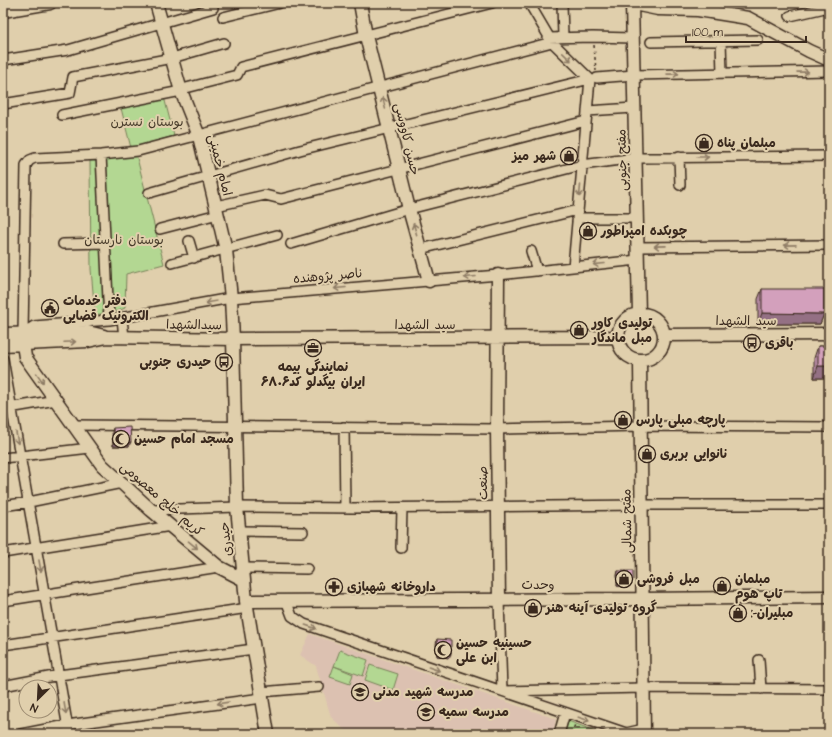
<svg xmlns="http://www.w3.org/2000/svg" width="832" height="737" font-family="'Architects Daughter','Playpen Sans Arabic',sans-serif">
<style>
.built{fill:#dcc1b1}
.green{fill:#b3d792;stroke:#778058}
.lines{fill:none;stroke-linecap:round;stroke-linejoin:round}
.street-casing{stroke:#3b2a1e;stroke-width:12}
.secondary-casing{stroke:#3b2a1e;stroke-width:15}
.path{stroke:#3b2a1e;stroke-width:1.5;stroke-dasharray:3 3;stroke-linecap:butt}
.street{stroke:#e0cfac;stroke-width:9}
.secondary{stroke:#e0cfac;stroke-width:12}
.wall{fill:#b58aa2;stroke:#3b2a1e}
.shaded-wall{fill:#947084;stroke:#3b2a1e}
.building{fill:#d3a0bc;stroke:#3b2a1e}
.oneway{stroke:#8e7c65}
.labels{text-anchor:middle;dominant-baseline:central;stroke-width:4;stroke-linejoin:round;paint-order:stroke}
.park-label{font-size:13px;fill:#473b2a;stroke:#e0cfac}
.street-label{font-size:13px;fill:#3b2a1e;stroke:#e0cfac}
.poi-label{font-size:13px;font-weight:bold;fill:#3b2a1e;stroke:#e0cfac;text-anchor:start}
</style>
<rect width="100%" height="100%" fill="#e0cfac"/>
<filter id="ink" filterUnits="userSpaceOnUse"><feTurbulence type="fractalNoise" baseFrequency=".025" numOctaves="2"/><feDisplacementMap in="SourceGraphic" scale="8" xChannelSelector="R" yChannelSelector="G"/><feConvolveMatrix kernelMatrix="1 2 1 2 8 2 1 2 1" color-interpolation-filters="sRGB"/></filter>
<g filter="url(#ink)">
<!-- built -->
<path class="built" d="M 310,634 L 556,719 L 553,734 L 349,734 L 331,717 L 316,666 L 300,655 Z"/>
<!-- green -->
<path class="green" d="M 164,97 L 174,136 L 131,148 L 121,108 Z
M 136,154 L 164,264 L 126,274 L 125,308 L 118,311 L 95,315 L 91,269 L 90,161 Z
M 340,650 L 368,660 L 363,676 L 334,666 Z
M 370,665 L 398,674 L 393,690 L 365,680 Z
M 334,666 L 353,674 L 350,684 L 330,677 Z
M 568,721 L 603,734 L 564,734 Z"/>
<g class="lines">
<!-- street casing -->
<g class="street-casing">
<path id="street" d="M 529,3 L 552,42 L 590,79 L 573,267
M 562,3 L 563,37
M 790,16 L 829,7
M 223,17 L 280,3
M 548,38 L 593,37 L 632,38
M 721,41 L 722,73
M 651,42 L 758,40
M 3,60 L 68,50 L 213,8
M 597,78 L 634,75 L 829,71
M 3,104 L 70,93 L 73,77 L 172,58 L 224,43
M 587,111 L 634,108
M 62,115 L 181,91 L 186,88 L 237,75 L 241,67 L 492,3
M 101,155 L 109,320
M 679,157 L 680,185
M 149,193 L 300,150 L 590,79
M 216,206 L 265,195 L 281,199 L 586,121
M 577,218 L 637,218
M 160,229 L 218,214
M 189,241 L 194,258
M 63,244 L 106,243
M 291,244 L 409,209 L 582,165 L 636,158 L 829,156
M 638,247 L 829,245
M 421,249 L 578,210
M 531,251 L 537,271
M 172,263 L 277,235
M 122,318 L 124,338
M 23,333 L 26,165 L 30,160 L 35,158 L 101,155 L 138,151 L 552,42
M 23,333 L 34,326 L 109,320 L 231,298 L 498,275 L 638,260
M 3,359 L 69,734
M 3,409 L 56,400
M 74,425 L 497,429 L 640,426 L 829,427
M 344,427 L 345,508
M 3,458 L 90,448
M 3,506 L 29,502 L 122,483
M 151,510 L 237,507 L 353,508 L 641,505 L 829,505
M 240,531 L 303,532
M 401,548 L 402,508
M 3,553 L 171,526
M 243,568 L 307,569
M 286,600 L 292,616 L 304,624 L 626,733 L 644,729
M 499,600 L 502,691 L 643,688 L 829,689
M 3,601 L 219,567
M 3,645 L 248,608
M 759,660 L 761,689
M 3,686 L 59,675 L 254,649
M 261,692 L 319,687
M 21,734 L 67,725 L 262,698
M 559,734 L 565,713"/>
</g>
<!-- secondary casing -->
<g class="secondary-casing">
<path id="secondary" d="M 156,3 L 181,91 L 199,136 L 226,250 L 231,298 L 233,339 L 237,507 L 246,601 L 268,734
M 360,3 L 366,36 L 409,209 L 429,281
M 629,3 L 658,9 L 698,10 L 748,18 L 809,51 L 829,60
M 632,4 L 639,314
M 3,11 L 50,3
M 498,275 L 497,429 L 499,600
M618 337a23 23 0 1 1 46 0a23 23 0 1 1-46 0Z
M 3,334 L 88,332 L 104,336
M 664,335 L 829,334
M 23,344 L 25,357 L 102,465 L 151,510 L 219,567 L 244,580
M 3,345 L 88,341 L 107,337 L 233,339 L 618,337
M 640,361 L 644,734
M 246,601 L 642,599 L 829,597"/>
</g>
<!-- path -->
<path class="path" d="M 594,45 L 596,71
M 572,734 L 575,724"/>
<!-- street -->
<use href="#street" class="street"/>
<!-- secondary -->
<use href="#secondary" class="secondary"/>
</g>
<!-- wall -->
<path class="wall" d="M 762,289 L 824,314 L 820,324 L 758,324 L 758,299 Z
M 818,346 L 829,346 L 829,378 L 814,378 L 814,358 Z
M 113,428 L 129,446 L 113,446 L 112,432 Z
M 618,571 L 633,579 L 629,587 L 617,586 L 617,575 Z
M 437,639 L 449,658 L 437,656 L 436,644 Z"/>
<!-- shaded-wall -->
<path class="shaded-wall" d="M 762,313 L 824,314 L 820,324 L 758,324 Z
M 818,366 L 829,366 L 829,378 L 814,378 Z
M 114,442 L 131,442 L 129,446 L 113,446 Z
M 633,579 L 629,587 L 617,586 L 618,582 Z
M 438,652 L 451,654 L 449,658 L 437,656 Z"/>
<!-- building -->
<path class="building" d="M 762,289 L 824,289 L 824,314 L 762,313 Z
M 818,346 L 829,346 L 829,366 L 818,366 Z
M 130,427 L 131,442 L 114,442 L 113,428 Z
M 618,571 L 633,571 L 633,579 L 631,583 L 618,582 Z
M 437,639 L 451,640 L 451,654 L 438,652 Z"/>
<!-- one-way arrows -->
<defs><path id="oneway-shaft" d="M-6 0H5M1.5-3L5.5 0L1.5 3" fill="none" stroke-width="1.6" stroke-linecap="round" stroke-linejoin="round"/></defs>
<g class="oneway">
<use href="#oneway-shaft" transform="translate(567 57) rotate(44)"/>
<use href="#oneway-shaft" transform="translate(803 72) rotate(-1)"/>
<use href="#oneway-shaft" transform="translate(673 74) rotate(-1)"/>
<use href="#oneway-shaft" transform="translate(384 103) rotate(-103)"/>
<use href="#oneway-shaft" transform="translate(703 157)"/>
<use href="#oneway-shaft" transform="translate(580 191) rotate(95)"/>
<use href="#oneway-shaft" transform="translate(415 229) rotate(-106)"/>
<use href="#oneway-shaft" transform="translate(790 245) rotate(179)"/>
<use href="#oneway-shaft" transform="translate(660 246) rotate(179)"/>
<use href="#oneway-shaft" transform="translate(599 264) rotate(175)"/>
<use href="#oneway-shaft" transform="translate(470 277) rotate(175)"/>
<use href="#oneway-shaft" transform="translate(340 288) rotate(175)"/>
<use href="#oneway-shaft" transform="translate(211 302) rotate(170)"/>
<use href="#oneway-shaft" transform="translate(70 342) rotate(-3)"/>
<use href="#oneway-shaft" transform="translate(40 378) rotate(55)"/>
<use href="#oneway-shaft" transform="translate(17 438) rotate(80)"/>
<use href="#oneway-shaft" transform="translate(193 545) rotate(40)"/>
<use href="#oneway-shaft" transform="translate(40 566) rotate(80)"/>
<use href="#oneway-shaft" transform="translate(311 627) rotate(19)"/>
<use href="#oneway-shaft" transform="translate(434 669) rotate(19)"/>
<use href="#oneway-shaft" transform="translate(223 703) rotate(172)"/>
<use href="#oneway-shaft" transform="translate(65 708) rotate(80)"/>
<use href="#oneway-shaft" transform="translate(584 719) rotate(18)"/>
</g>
</g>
<!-- icons -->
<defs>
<g id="shop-ring" transform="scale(0.9)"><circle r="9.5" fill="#e0cfac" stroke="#3b2a1e" stroke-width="1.5"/><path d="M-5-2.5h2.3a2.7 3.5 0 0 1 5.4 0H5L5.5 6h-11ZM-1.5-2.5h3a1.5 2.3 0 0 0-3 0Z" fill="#3b2a1e"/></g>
<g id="civic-ring" transform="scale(0.9)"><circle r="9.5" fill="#e0cfac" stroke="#3b2a1e" stroke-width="1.5"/><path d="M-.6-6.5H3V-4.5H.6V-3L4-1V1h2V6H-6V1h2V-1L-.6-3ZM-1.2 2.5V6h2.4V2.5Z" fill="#3b2a1e"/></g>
<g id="bus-ring" transform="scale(0.9)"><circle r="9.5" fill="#e0cfac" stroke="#3b2a1e" stroke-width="1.5"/><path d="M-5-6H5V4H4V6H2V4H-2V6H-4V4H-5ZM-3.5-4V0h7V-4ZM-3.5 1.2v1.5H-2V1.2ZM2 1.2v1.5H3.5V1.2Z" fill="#3b2a1e"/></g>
<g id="office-ring" transform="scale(0.9)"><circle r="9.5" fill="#e0cfac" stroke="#3b2a1e" stroke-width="1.5"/><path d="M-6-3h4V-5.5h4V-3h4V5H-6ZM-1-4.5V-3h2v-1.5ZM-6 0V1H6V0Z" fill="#3b2a1e"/></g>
<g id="mosque-ring" transform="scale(0.9)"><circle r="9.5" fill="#e0cfac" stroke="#3b2a1e" stroke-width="1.5"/><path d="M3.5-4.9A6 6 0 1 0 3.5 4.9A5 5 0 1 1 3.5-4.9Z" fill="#3b2a1e"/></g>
<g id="pharmacy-ring" transform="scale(0.9)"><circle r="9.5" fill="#e0cfac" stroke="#3b2a1e" stroke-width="1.5"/><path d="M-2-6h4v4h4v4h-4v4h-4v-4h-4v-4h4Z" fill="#3b2a1e"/></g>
<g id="school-ring" transform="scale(0.9)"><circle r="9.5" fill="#e0cfac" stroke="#3b2a1e" stroke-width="1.5"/><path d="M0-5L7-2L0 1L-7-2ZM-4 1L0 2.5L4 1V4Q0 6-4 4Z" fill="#3b2a1e"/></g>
</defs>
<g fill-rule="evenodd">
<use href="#shop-ring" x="704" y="143"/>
<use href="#shop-ring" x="569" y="156"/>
<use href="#shop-ring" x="588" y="231"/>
<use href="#civic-ring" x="50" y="308"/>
<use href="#shop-ring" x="579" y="330"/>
<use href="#bus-ring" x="752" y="343"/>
<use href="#office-ring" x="313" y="348"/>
<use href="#bus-ring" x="224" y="362"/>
<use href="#shop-ring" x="623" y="420"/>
<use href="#mosque-ring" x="121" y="439"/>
<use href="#shop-ring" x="647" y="454"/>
<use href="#shop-ring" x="624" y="579"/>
<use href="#shop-ring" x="722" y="586"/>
<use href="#pharmacy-ring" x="334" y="587"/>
<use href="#shop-ring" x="533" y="608"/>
<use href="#shop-ring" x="738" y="613"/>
<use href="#mosque-ring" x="443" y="650"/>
<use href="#school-ring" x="360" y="692"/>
<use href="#school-ring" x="426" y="712"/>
</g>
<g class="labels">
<!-- park labels -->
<g class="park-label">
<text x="147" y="122">بوستان نسترن</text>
<text x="124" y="240">بوستان نارستان</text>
</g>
<!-- street labels -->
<g class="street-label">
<text transform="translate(407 139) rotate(77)">حسن کاووسی</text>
<text transform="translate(622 160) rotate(-91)">مفتح جنوبی</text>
<text transform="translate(220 165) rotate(76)">امام خمینی</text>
<text transform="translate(328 276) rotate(-5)">ناصر پژوهنده</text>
<text x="746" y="321">سید الشهدا</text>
<text transform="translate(194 325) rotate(1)">سیدالشهدا</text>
<text x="425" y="325">سید الشهدا</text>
<text transform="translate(483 483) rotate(-91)">صنعت</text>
<text transform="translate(162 499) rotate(41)">کریم خلج معصومی</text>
<text transform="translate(627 521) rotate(-91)">مفتح شمالی</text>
<text transform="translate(226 539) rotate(-96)">حیدری</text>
<text x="538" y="585">وحدت</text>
</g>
<!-- poi labels -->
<g class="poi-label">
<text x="717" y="143">مبلمان پناه</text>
<text x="556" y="156" text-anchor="end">شهر میز</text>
<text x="601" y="231">چوبکده امپراطور</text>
<text x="63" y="301">دفتر خدمات<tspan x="63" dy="15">الکترونیک قضایی</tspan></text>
<text x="592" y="323">تولیدی کاور<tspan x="592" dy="15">مبل ماندگار</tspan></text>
<text x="765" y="343">باقری</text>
<text x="211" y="362" text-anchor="end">حیدری جنوبی</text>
<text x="313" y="367" text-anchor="middle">نمایندگی بیمه<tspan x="313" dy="15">ایران بیگدلو کد۶۸۰۶</tspan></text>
<text x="636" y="420">پارچه مبلی پارس</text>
<text x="134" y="439">مسجد امام حسین</text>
<text x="660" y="454">نانوایی بربری</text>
<text x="637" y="579">مبل فروشی</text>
<text x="735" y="579">مبلمان<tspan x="735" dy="15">تاپ هوم</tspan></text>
<text x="347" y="587">داروخانه شهبازی</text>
<text x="546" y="608">گروه تولیدی آینه هنر</text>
<text x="751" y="613">مبلیران-1</text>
<text x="456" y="643">حسینیه حسین<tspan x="456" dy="15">ابن علی</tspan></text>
<text x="373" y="692">مدرسه شهید مدنی</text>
<text x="439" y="712">مدرسه سمیه</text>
</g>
</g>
<!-- margin -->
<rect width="832" height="737" fill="none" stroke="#e0cfac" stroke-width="16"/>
<rect x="8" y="8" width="816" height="721" fill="none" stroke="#3b2a1e" stroke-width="1.5" filter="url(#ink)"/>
<!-- north arrow -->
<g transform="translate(38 699) rotate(204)"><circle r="19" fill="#e0cfac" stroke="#9e8d73"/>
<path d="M0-3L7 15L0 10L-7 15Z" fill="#3b2a1e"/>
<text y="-6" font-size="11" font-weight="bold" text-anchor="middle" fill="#3b2a1e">N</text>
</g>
<!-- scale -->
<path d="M686 36v6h120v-6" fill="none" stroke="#3b2a1e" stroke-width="2"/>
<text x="692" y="36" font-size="12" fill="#3b2a1e" stroke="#e0cfac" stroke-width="3" paint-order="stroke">100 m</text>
</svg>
